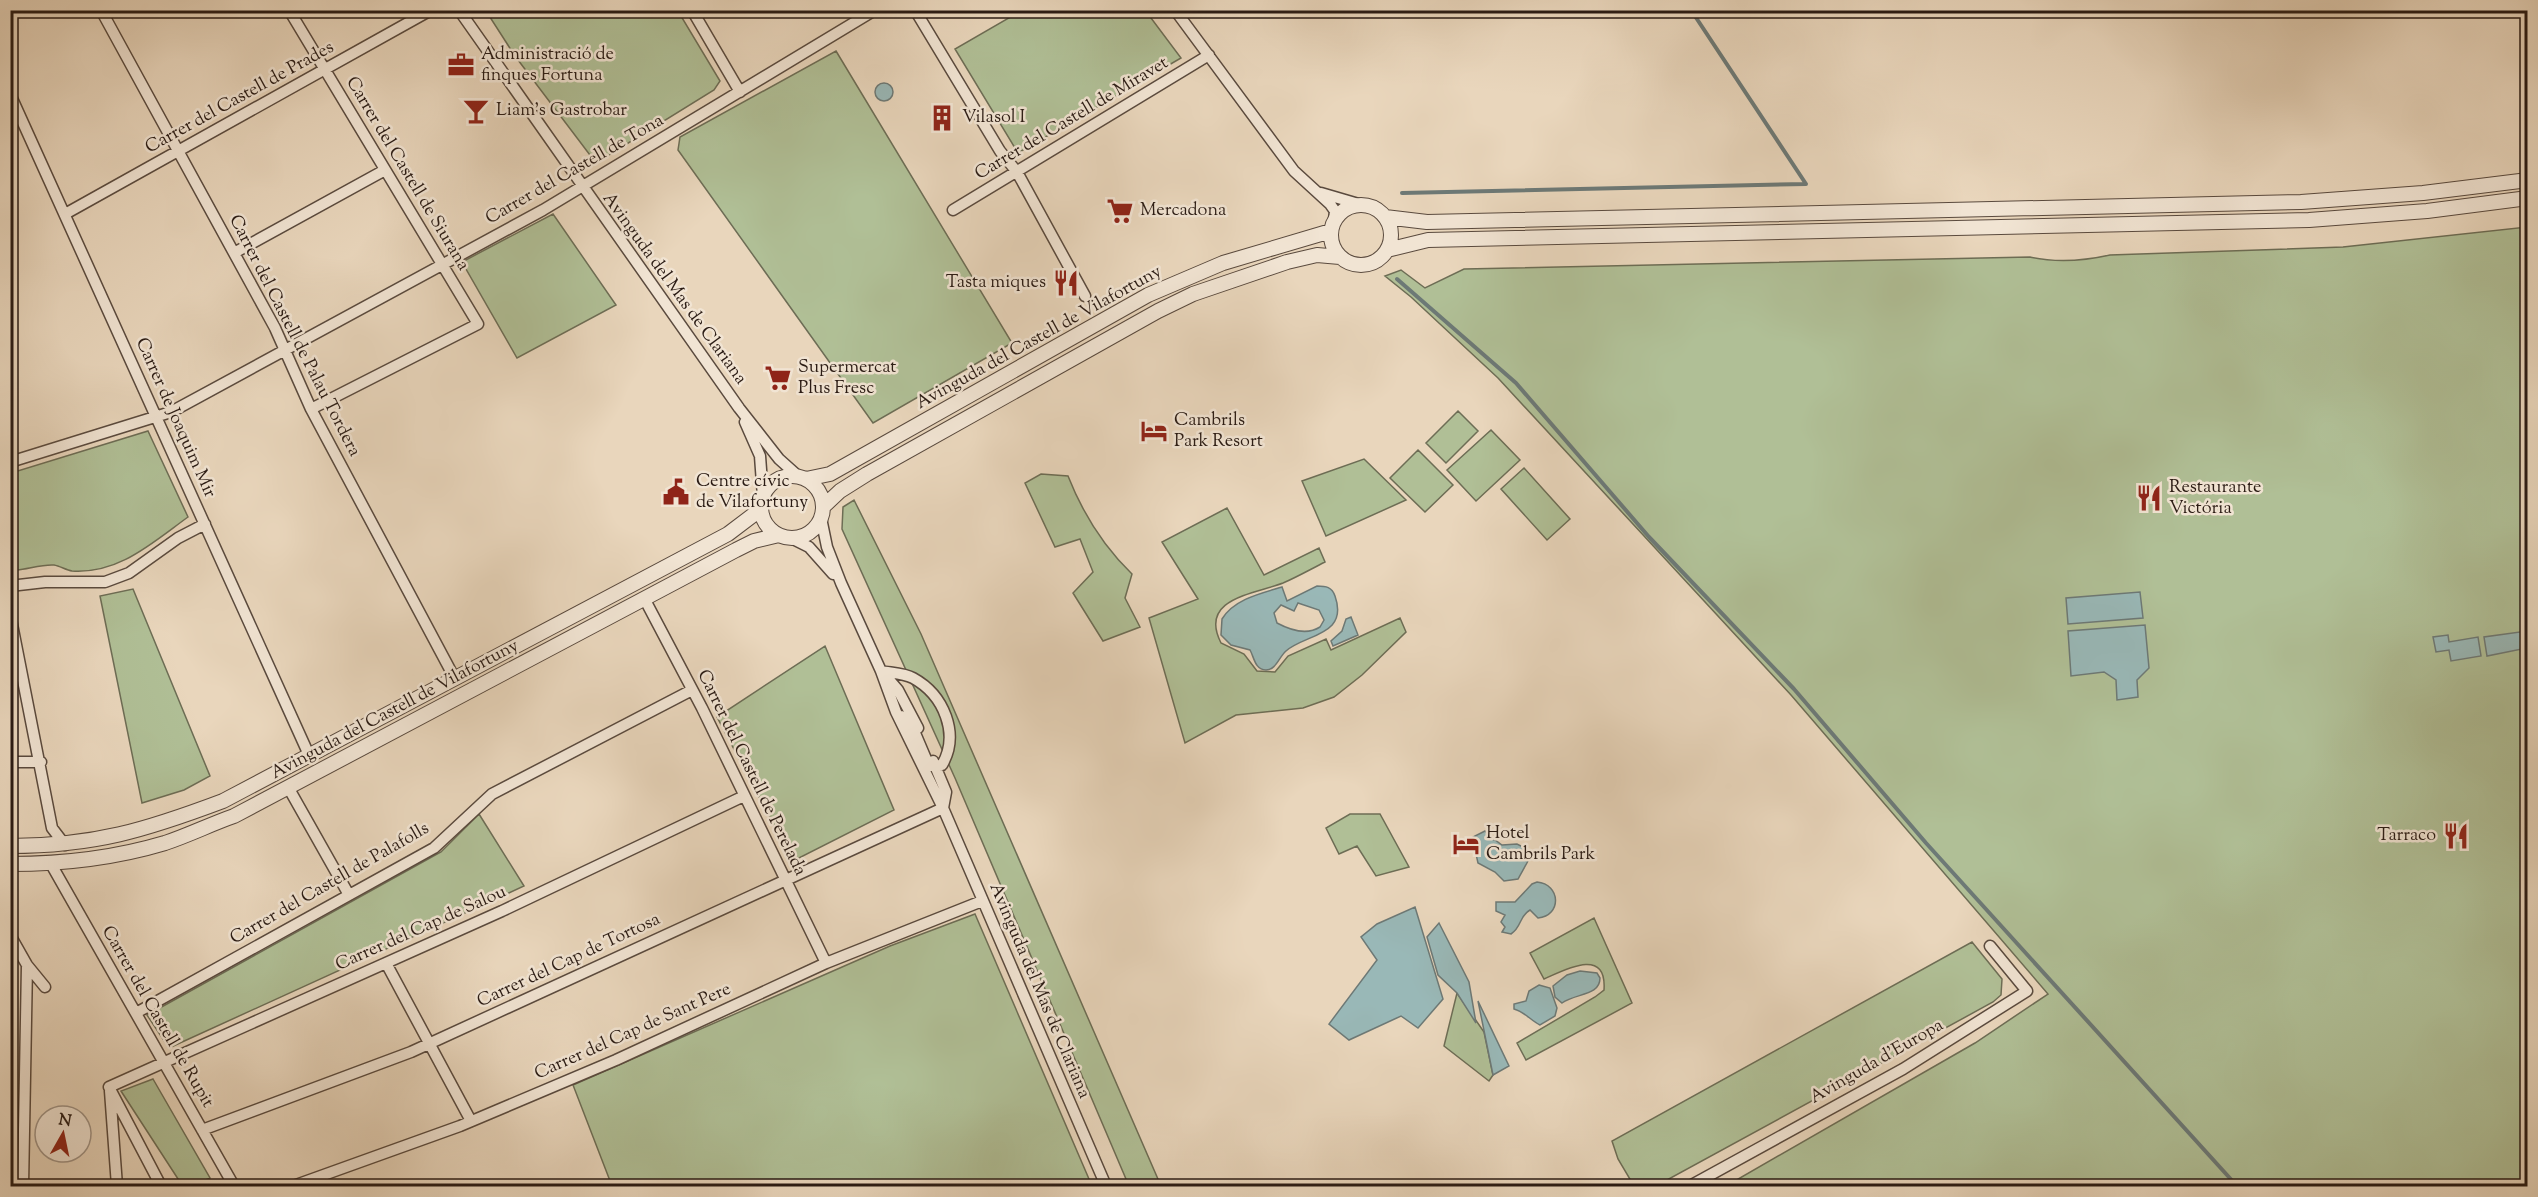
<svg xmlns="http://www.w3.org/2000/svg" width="2538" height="1197" font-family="'Sorts Mill Goudy',serif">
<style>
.green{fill:#b0bf96;stroke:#6d6d55;stroke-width:1.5}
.water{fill:#99b8b7;stroke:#6d7976;stroke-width:1.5;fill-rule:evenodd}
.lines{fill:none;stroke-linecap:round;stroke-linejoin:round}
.stream{stroke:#6d7976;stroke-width:4}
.minor-casing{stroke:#5a4a3e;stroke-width:13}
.tertiary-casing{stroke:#5a4a3e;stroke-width:16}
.minor{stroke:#f1e4d3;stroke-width:10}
.tertiary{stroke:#f1e4d3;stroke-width:14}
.labels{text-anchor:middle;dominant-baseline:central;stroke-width:5;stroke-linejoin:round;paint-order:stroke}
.poi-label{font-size:18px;fill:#2a1b14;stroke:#f1e4d3;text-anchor:start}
.street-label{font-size:18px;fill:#2a1b14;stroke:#f1e4d3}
</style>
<rect width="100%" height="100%" fill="#e9d6bc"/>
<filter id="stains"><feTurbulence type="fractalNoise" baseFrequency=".00333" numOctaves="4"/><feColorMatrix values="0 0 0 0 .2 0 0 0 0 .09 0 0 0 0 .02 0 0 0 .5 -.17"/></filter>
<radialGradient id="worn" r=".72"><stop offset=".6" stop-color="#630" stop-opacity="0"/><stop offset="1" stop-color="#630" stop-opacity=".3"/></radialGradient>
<!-- green -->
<path class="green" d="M 1145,10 L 1181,58 L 1018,153 L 955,49 L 1021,11 Z
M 486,11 L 678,11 L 720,81 L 714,90 L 596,163 L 515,56 Z
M 836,51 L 1012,343 L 873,423 L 678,150 L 680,137 Z
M 553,214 L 616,305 L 517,358 L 462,262 Z
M 2527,227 L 2527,1186 L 1726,1186 L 1975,1043 L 2048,994 L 1791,695 L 1498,378 L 1411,297 L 1385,276 L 1401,270 L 1425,288 L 1464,269 L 2030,257 C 2057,263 2083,261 2110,255 L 2343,247 Z
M 1458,411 L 1478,431 L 1446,463 L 1426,443 Z
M 1491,430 L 1520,460 L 1476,501 L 1447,470 Z
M 148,431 L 188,517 C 152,543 119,574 72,571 C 66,570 60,566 54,565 C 43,564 28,569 17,570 L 11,540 L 11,473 Z
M 1418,450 L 1453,485 L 1425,512 L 1390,478 Z
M 1364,459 L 1406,500 L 1326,536 L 1302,481 Z
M 1524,468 L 1570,519 L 1547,540 L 1501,489 Z
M 1041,474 L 1068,476 C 1083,514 1103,546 1132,574 L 1125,598 L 1140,627 L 1103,641 L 1073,593 L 1093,572 L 1080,539 L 1055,547 L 1025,483 Z
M 854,500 L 921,634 L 1161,1186 L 1129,1186 L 955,778 L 842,529 L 843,507 Z
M 1227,508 L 1264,575 L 1319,548 L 1325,562 C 1311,569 1297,577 1283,583 C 1255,594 1198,598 1221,643 L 1244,654 L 1257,671 L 1275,672 L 1288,656 L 1326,639 L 1331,650 L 1400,618 L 1406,632 L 1362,675 L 1334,697 L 1303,708 L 1236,715 L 1185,743 L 1149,618 L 1198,599 L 1162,542 Z
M 133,589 L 210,776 L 184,790 L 142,803 L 100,596 Z
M 825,646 L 894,810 L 793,861 L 717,717 Z
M 479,814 L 524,886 L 169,1048 L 147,1015 L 441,852 Z
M 1350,814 L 1380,814 L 1409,867 L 1376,876 L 1357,846 L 1339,854 L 1326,828 Z
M 975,914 L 1092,1186 L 612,1186 L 573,1085 L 890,946 Z
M 1594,918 L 1632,1003 L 1526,1060 L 1517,1043 L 1595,997 L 1604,990 C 1607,947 1566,969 1544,979 L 1530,953 Z
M 1972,942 L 2002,979 L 2001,995 L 1993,1002 L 1656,1186 L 1634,1186 L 1618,1159 L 1612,1141 Z
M 1457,993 L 1484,1032 L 1493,1075 L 1489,1081 L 1444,1046 Z
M 153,1079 L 210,1178 L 197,1184 L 180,1182 L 121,1091 Z"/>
<!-- water -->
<path class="water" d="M875 92a9 9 0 1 1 18 0a9 9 0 1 1-18 0Z
M 1317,586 C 1326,586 1332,587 1335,596 C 1349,636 1305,634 1286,651 C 1279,657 1276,670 1266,670 C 1255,670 1254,657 1250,650 L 1231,645 L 1221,635 L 1222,619 C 1234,599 1262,593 1282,587 L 1287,601 ZM 1298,603 L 1319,610 L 1324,620 L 1320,627 C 1306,636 1290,630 1277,623 L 1274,613 L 1281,605 L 1294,611 Z
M 2140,592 L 2143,618 L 2068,624 L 2066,598 Z
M 1351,617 L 1358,635 L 1333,646 L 1331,641 L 1342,631 L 1346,619 Z
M 2145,625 L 2149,668 L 2137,680 L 2138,697 L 2117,700 L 2116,680 L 2104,672 L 2071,676 L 2068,631 Z
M 2527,631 L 2527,648 L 2487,656 L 2484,637 Z
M 2448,635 L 2449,642 L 2478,637 L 2481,656 L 2451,661 L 2449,650 L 2436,652 L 2433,637 Z
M 1485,831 L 1489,835 L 1487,838 L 1495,840 L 1502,845 L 1517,844 L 1525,848 L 1528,861 L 1518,879 L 1504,881 L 1495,872 L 1478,863 L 1476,854 L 1470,847 L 1473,837 Z
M 1537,882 C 1561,884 1562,916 1538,918 L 1530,910 C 1519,916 1522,927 1511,934 L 1502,932 L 1505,927 L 1501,922 L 1505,915 L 1496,911 L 1496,902 L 1515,902 L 1532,884 Z
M 1415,907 L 1443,999 L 1418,1028 L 1401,1016 L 1349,1040 L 1329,1024 L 1377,960 L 1361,937 L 1377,924 Z
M 1439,923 L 1469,982 L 1476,1023 L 1457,993 L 1438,975 L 1427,937 Z
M 1580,971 L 1597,973 L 1600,978 C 1600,996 1576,993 1562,1003 L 1555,997 L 1553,986 L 1567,975 Z
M 1539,985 L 1550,988 L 1557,1008 L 1555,1016 L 1540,1025 C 1530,1020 1525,1012 1514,1009 L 1514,1004 L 1526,1001 L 1529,991 Z
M 1478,1001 L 1509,1066 L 1493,1075 Z"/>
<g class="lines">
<!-- stream -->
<path class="stream" d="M 1402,193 L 1806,184 L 1691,10
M 1397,279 L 1516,383 L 1649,537 L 1794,689 L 1926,843 L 2237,1186"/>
<!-- minor casing -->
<g class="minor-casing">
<path id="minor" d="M 101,10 L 275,328 L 311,409 L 454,677
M 289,10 L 478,324 L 311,409
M 459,10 L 739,408 L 779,459 L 798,476
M 692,10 L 740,92
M 915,10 L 1000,151 L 1017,172 L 1085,296
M 1175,10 L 1294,171 L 1330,204 L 1335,211 L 1334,220
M 10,94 L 309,755
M 1321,193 L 1362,205
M 953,210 L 1209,55
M 65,214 L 431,10
M 234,253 L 385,170
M 745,422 L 760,456 L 763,497
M 10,462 L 171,412 L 543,210 L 875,10
M 821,518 L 827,547 L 841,583 L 881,671 L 896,712 L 943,808 L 1106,1186
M 791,538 L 809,547 L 833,574
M 10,586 L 45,582 L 105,582 L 129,573 L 178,538 L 205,524
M 644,598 L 702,708 L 826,963
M 10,614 L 52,828 L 65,845
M 881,671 C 891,673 904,673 913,678 C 944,695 960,734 942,765 L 929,766 L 912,726 L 901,716
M 885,675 L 898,690 L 918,728
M 933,761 L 946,792 L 943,808
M 10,762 L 41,762
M 288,787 L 349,895
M 51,864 L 234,1186
M 10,935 L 27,965 L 45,987
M 386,963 L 471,1121
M 136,1013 L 434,848 L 492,794 L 692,690
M 109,1087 L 502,911 L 744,796
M 109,1087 L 161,1186
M 110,1091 L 117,1186
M 202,1130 L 411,1052 L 943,808
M 23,1186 L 27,965
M 293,1186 L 460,1126 L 616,1060 L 826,963 L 982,901
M 1690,1186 L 1903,1069 L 2027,991 L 1990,946"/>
</g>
<!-- tertiary casing -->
<g class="tertiary-casing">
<path id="tertiary" d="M1331 235a30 30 0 1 1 60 0a30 30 0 1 1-60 0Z
M 1385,217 L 1427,222 L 2301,202 L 2423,193 L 2528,180
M 1387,250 L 1428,240 L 2309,220 L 2427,211 L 2528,198
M761 507a31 31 0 1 1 62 0a31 31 0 1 1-62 0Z
M 806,479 L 830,474 L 1148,295 L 1223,263 L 1331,231
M 824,506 L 840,491 L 867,474 L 1158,311 L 1193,294 L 1287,262 L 1317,255 L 1340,257
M 10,846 C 94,846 146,830 223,801 L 728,534 L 761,509
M 10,864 C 63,864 115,858 165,843 C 189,835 211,824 234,816 L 736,550 L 754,541 L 779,535"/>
</g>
<!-- minor -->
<use href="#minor" class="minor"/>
<!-- tertiary -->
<use href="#tertiary" class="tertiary"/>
</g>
<!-- icons -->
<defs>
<g id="office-bare" transform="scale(2.07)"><path d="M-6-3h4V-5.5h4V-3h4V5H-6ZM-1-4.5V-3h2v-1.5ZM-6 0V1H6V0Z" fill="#8f2418" stroke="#f1e4d3" stroke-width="2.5" paint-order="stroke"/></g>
<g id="bar-bare" transform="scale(2.07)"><path d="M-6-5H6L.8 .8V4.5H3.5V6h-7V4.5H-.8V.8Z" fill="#8f2418" stroke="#f1e4d3" stroke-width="2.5" paint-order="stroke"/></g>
<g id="building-bare" transform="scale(2.07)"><path d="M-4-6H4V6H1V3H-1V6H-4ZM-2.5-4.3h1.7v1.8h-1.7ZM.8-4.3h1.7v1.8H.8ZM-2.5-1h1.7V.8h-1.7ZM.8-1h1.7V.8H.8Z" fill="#8f2418" stroke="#f1e4d3" stroke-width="2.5" paint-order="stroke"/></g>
<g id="supermarket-bare" transform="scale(2.07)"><path d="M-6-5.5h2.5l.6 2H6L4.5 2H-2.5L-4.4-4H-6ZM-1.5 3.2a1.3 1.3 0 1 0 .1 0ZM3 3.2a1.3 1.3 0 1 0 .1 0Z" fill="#8f2418" stroke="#f1e4d3" stroke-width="2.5" paint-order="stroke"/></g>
<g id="restaurant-bare" transform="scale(2.07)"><path d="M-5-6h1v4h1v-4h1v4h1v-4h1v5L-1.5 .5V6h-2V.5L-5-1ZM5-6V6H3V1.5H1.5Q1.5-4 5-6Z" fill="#8f2418" stroke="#f1e4d3" stroke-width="2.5" paint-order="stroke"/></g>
<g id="hotel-bare" transform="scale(2.07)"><path d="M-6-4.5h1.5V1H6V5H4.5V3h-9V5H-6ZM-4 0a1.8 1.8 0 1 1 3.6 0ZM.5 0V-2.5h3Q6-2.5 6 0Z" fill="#8f2418" stroke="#f1e4d3" stroke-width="2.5" paint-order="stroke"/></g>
<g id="civic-bare" transform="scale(2.07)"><path d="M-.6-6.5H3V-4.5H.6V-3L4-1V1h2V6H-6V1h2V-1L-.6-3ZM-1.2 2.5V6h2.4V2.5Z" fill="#8f2418" stroke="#f1e4d3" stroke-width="2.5" paint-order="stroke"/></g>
</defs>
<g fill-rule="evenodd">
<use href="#office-bare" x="461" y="65"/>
<use href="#bar-bare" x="476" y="111"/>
<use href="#building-bare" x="942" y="118"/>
<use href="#supermarket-bare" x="1120" y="211"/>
<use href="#restaurant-bare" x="1066" y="283"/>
<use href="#supermarket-bare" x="778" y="378"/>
<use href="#hotel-bare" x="1154" y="431"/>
<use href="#civic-bare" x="676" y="492"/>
<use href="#restaurant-bare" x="2149" y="498"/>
<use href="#restaurant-bare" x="2456" y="836"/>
<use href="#hotel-bare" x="1466" y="844"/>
</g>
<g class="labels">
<!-- poi labels -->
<g class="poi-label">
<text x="481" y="55">Administració de<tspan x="481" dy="21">finques Fortuna</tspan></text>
<text x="496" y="111">Liam's Gastrobar</text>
<text x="962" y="118">Vilasol I</text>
<text x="1140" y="211">Mercadona</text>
<text x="1046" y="283" text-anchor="end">Tasta miques</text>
<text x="798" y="368">Supermercat<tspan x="798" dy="21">Plus Fresc</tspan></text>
<text x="1174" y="421">Cambrils<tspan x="1174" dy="21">Park Resort</tspan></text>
<text x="696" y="482">Centre cívic<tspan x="696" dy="21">de Vilafortuny</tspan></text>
<text x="2169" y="488">Restaurante<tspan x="2169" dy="21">Victória</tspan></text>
<text x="1486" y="834">Hotel<tspan x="1486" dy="21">Cambrils Park</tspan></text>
<text x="2436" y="836" text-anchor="end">Tarraco</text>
</g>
<!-- street labels -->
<g class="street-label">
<text transform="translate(240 98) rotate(-29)">Carrer del Castell de Prades</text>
<text transform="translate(1072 119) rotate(-31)">Carrer del Castell de Miravet</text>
<text transform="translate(575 170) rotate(-30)">Carrer del Castell de Tona</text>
<text transform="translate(407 174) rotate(59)">Carrer del Castell de Siurana</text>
<text transform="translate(674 289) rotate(54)">Avinguda del Mas de Clariana</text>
<text transform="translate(294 336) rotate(63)">Carrer del Castell de Palau Tordera</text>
<text transform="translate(1039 338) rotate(-29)">Avinguda del Castell de Vilafortuny</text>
<text transform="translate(175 418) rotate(66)">Carrer de Joaquim Mir</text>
<text transform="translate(395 710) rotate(-28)">Avinguda del Castell de Vilafortuny</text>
<text transform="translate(751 773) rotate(64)">Carrer del Castell de Perelada</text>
<text transform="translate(330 884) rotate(-30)">Carrer del Castell de Palafolls</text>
<text transform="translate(421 929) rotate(-24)">Carrer del Cap de Salou</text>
<text transform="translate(569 961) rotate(-25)">Carrer del Cap de Tortosa</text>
<text transform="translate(1039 991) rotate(67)">Avinguda del Mas de Clariana</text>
<text transform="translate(157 1017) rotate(60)">Carrer del Castell de Rupit</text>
<text transform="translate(633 1032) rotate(-24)">Carrer del Cap de Sant Pere</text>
<text transform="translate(1877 1062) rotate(-30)">Avinguda d'Europa</text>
</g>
</g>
<!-- margin -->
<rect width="2538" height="1197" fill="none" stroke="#e9d6bc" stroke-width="36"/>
<rect x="12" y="12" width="2514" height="1173" fill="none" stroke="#2a1b14" stroke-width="3"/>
<rect x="18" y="18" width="2502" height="1161" fill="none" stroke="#2a1b14" stroke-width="1.5"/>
<!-- north arrow -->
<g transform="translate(63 1134) rotate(9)"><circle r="28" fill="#f1e4d3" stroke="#a19487" stroke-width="1.5"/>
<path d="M0-4.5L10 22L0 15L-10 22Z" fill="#8f2418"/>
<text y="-9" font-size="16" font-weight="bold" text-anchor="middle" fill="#2a1b14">N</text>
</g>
<rect width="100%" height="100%" filter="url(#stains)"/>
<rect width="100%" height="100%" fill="url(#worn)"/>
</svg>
